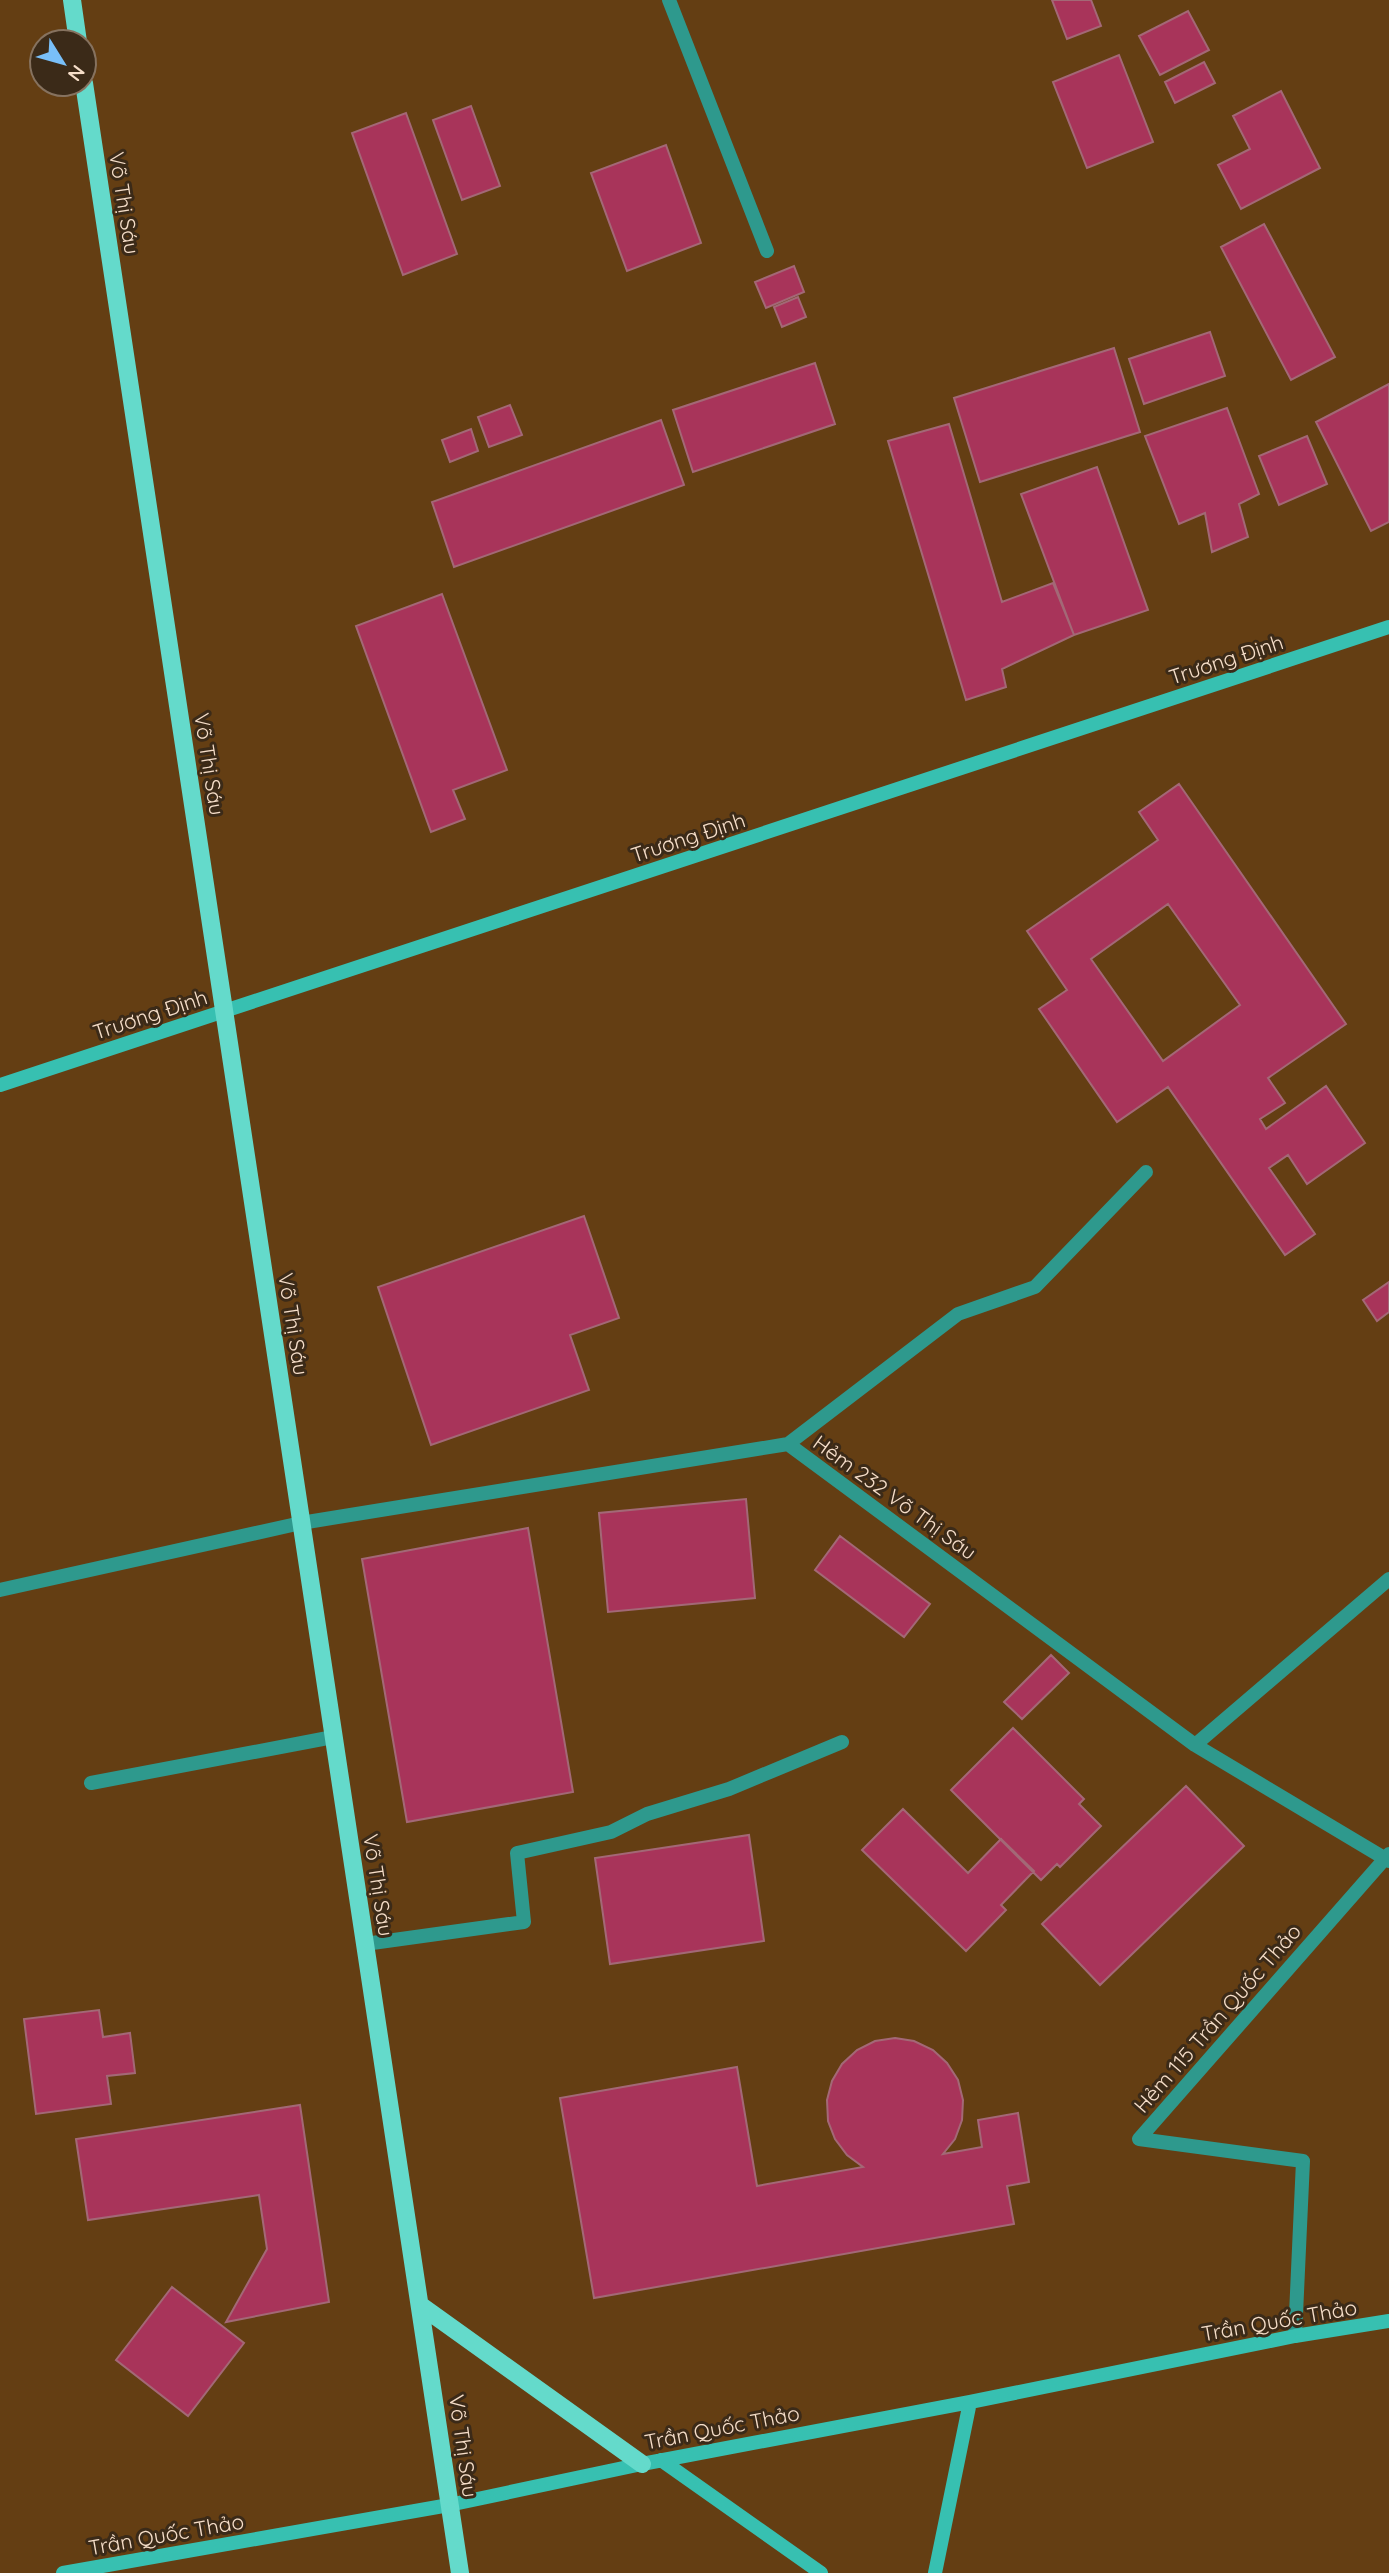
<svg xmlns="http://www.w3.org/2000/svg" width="1389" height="2573" font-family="Quicksand,sans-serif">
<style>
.building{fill:#a8345a;stroke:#a36876;stroke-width:2;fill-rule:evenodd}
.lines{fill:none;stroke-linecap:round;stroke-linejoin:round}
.lane{stroke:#2e998d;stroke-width:14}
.street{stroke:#2e998d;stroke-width:14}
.secondary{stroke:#37c0b1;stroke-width:14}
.primary{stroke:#64dacb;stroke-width:18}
.labels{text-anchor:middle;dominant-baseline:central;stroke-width:6;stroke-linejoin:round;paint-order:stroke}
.street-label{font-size:21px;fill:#f6dec9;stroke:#3b2a18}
</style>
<rect width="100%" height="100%" fill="#643e13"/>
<!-- building -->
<path class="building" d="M 1052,0 L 1091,0 L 1101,26 L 1067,39 Z
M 1188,11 L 1209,50 L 1160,75 L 1139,36 Z
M 1119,55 L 1153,142 L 1087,168 L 1053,82 Z
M 1204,62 L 1215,83 L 1175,103 L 1165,82 Z
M 1281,91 L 1320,168 L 1241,209 L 1218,165 L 1250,149 L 1233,116 Z
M 471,106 L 500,186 L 462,200 L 433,120 Z
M 406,113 L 457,254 L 403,275 L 352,133 Z
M 666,145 L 701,243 L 627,271 L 591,173 Z
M 1264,224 L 1335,357 L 1291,380 L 1221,247 Z
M 794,266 L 804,292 L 766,308 L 755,282 Z
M 798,297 L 806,317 L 782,327 L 774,307 Z
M 1210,332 L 1225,376 L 1144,404 L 1129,359 Z
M 1114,348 L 1140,432 L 980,482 L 954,398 Z
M 815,363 L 835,424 L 693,472 L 673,410 Z
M 1389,384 L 1389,522 L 1371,531 L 1316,422 Z
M 510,405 L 522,435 L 489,447 L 478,417 Z
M 1227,408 L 1259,494 L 1239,504 L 1248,537 L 1212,552 L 1205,513 L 1179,524 L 1145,436 Z
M 661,420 L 684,485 L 454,567 L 432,502 Z
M 949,424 L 1002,602 L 1053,583 L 1074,635 L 1002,669 L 1006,687 L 966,700 L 888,441 Z
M 471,429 L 478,451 L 450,462 L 442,440 Z
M 1307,436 L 1327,484 L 1279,505 L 1259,456 Z
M 1097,467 L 1148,610 L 1074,635 L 1021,494 Z
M 442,594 L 507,770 L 453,790 L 465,819 L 431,832 L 356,626 Z
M 1179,784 L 1346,1024 L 1268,1078 L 1285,1103 L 1260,1119 L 1266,1129 L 1326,1086 L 1365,1143 L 1307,1184 L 1288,1155 L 1269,1168 L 1315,1234 L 1285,1255 L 1168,1087 L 1117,1122 L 1039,1009 L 1067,990 L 1027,931 L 1158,840 L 1139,812 ZM 1168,904 L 1240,1005 L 1163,1061 L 1091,959 Z
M 584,1216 L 619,1318 L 570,1335 L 589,1390 L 431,1445 L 378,1287 Z
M 1389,1282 L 1389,1312 L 1377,1321 L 1363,1300 Z
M 746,1499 L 755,1598 L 608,1612 L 599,1513 Z
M 528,1528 L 573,1792 L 407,1822 L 362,1559 Z
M 840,1536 L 930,1604 L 904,1637 L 815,1570 Z
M 1051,1655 L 1069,1673 L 1022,1719 L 1004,1702 Z
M 1013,1728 L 1084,1799 L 1079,1804 L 1101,1826 L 1060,1867 L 1057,1864 L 1041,1880 L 951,1790 Z
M 1186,1786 L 1244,1846 L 1100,1985 L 1042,1924 Z
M 903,1809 L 968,1873 L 1001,1839 L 1034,1871 L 1001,1905 L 1006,1910 L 966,1951 L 862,1850 Z
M 749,1835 L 764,1941 L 610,1964 L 595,1858 Z
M 99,2010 L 103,2037 L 130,2033 L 135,2073 L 107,2076 L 111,2104 L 36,2114 L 24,2019 Z
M 895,2038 L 914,2041 L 933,2050 L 947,2063 L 958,2080 L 963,2100 L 962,2120 L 955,2139 L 943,2154 L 982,2147 L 978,2120 L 1018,2113 L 1029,2182 L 1007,2186 L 1014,2224 L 594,2298 L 560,2098 L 737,2067 L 757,2186 L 863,2167 L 847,2155 L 835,2139 L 828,2121 L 827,2100 L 832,2081 L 842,2064 L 857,2050 L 875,2041 Z
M 300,2105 L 329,2302 L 226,2322 L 267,2249 L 259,2195 L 88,2220 L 76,2139 Z
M 172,2287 L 244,2343 L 188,2416 L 116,2360 Z"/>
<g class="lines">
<!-- lane -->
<path class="lane" d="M 669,0 L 767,251
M 91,1783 L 333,1737
M 365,1944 L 524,1922 L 517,1853 L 611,1832 L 647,1814 L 729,1789 L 842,1742"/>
<!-- street -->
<path class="street" d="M 788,1444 L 958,1314 L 1035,1287 L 1146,1172
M 0,1590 L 301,1523 L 788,1444 L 1195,1745 L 1389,1861
M 1195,1745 L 1389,1579
M 1295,2336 L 1303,2161 L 1139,2139 L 1389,1854"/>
<!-- secondary -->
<path class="secondary" d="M 0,1085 L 1389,627
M 661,2460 L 821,2573
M 63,2573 L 449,2505 L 642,2464 L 970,2402 L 1295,2336 L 1389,2321
M 935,2573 L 970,2402"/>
<!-- primary -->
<path class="primary" d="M 72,0 L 78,42
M 84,83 L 460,2573
M 420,2305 L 642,2464"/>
</g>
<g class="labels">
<!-- street labels -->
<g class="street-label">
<text transform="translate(125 203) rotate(81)">Võ Thị Sáu</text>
<text transform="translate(1226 659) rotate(-18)">Trương Định</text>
<text transform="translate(210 764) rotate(81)">Võ Thị Sáu</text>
<text transform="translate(688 837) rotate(-18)">Trương Định</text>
<text transform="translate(150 1014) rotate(-18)">Trương Định</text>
<text transform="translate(294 1324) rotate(81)">Võ Thị Sáu</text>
<text transform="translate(895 1497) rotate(36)">Hẻm 232 Võ Thị Sáu</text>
<text transform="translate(379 1885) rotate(81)">Võ Thị Sáu</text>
<text transform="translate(1217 2018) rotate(-49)">Hẻm 115 Trần Quốc Thảo</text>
<text transform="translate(1279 2320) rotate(-10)">Trần Quốc Thảo</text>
<text transform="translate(722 2427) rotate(-11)">Trần Quốc Thảo</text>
<text transform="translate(464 2446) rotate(82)">Võ Thị Sáu</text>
<text transform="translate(166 2534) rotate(-10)">Trần Quốc Thảo</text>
</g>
</g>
<!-- north arrow -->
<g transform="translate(63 63) rotate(127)"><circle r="33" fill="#3b2a18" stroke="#86725f" stroke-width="2"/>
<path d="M0-5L12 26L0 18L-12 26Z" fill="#79bff8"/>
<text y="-10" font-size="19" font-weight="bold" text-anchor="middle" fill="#f6dec9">N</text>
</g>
</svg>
